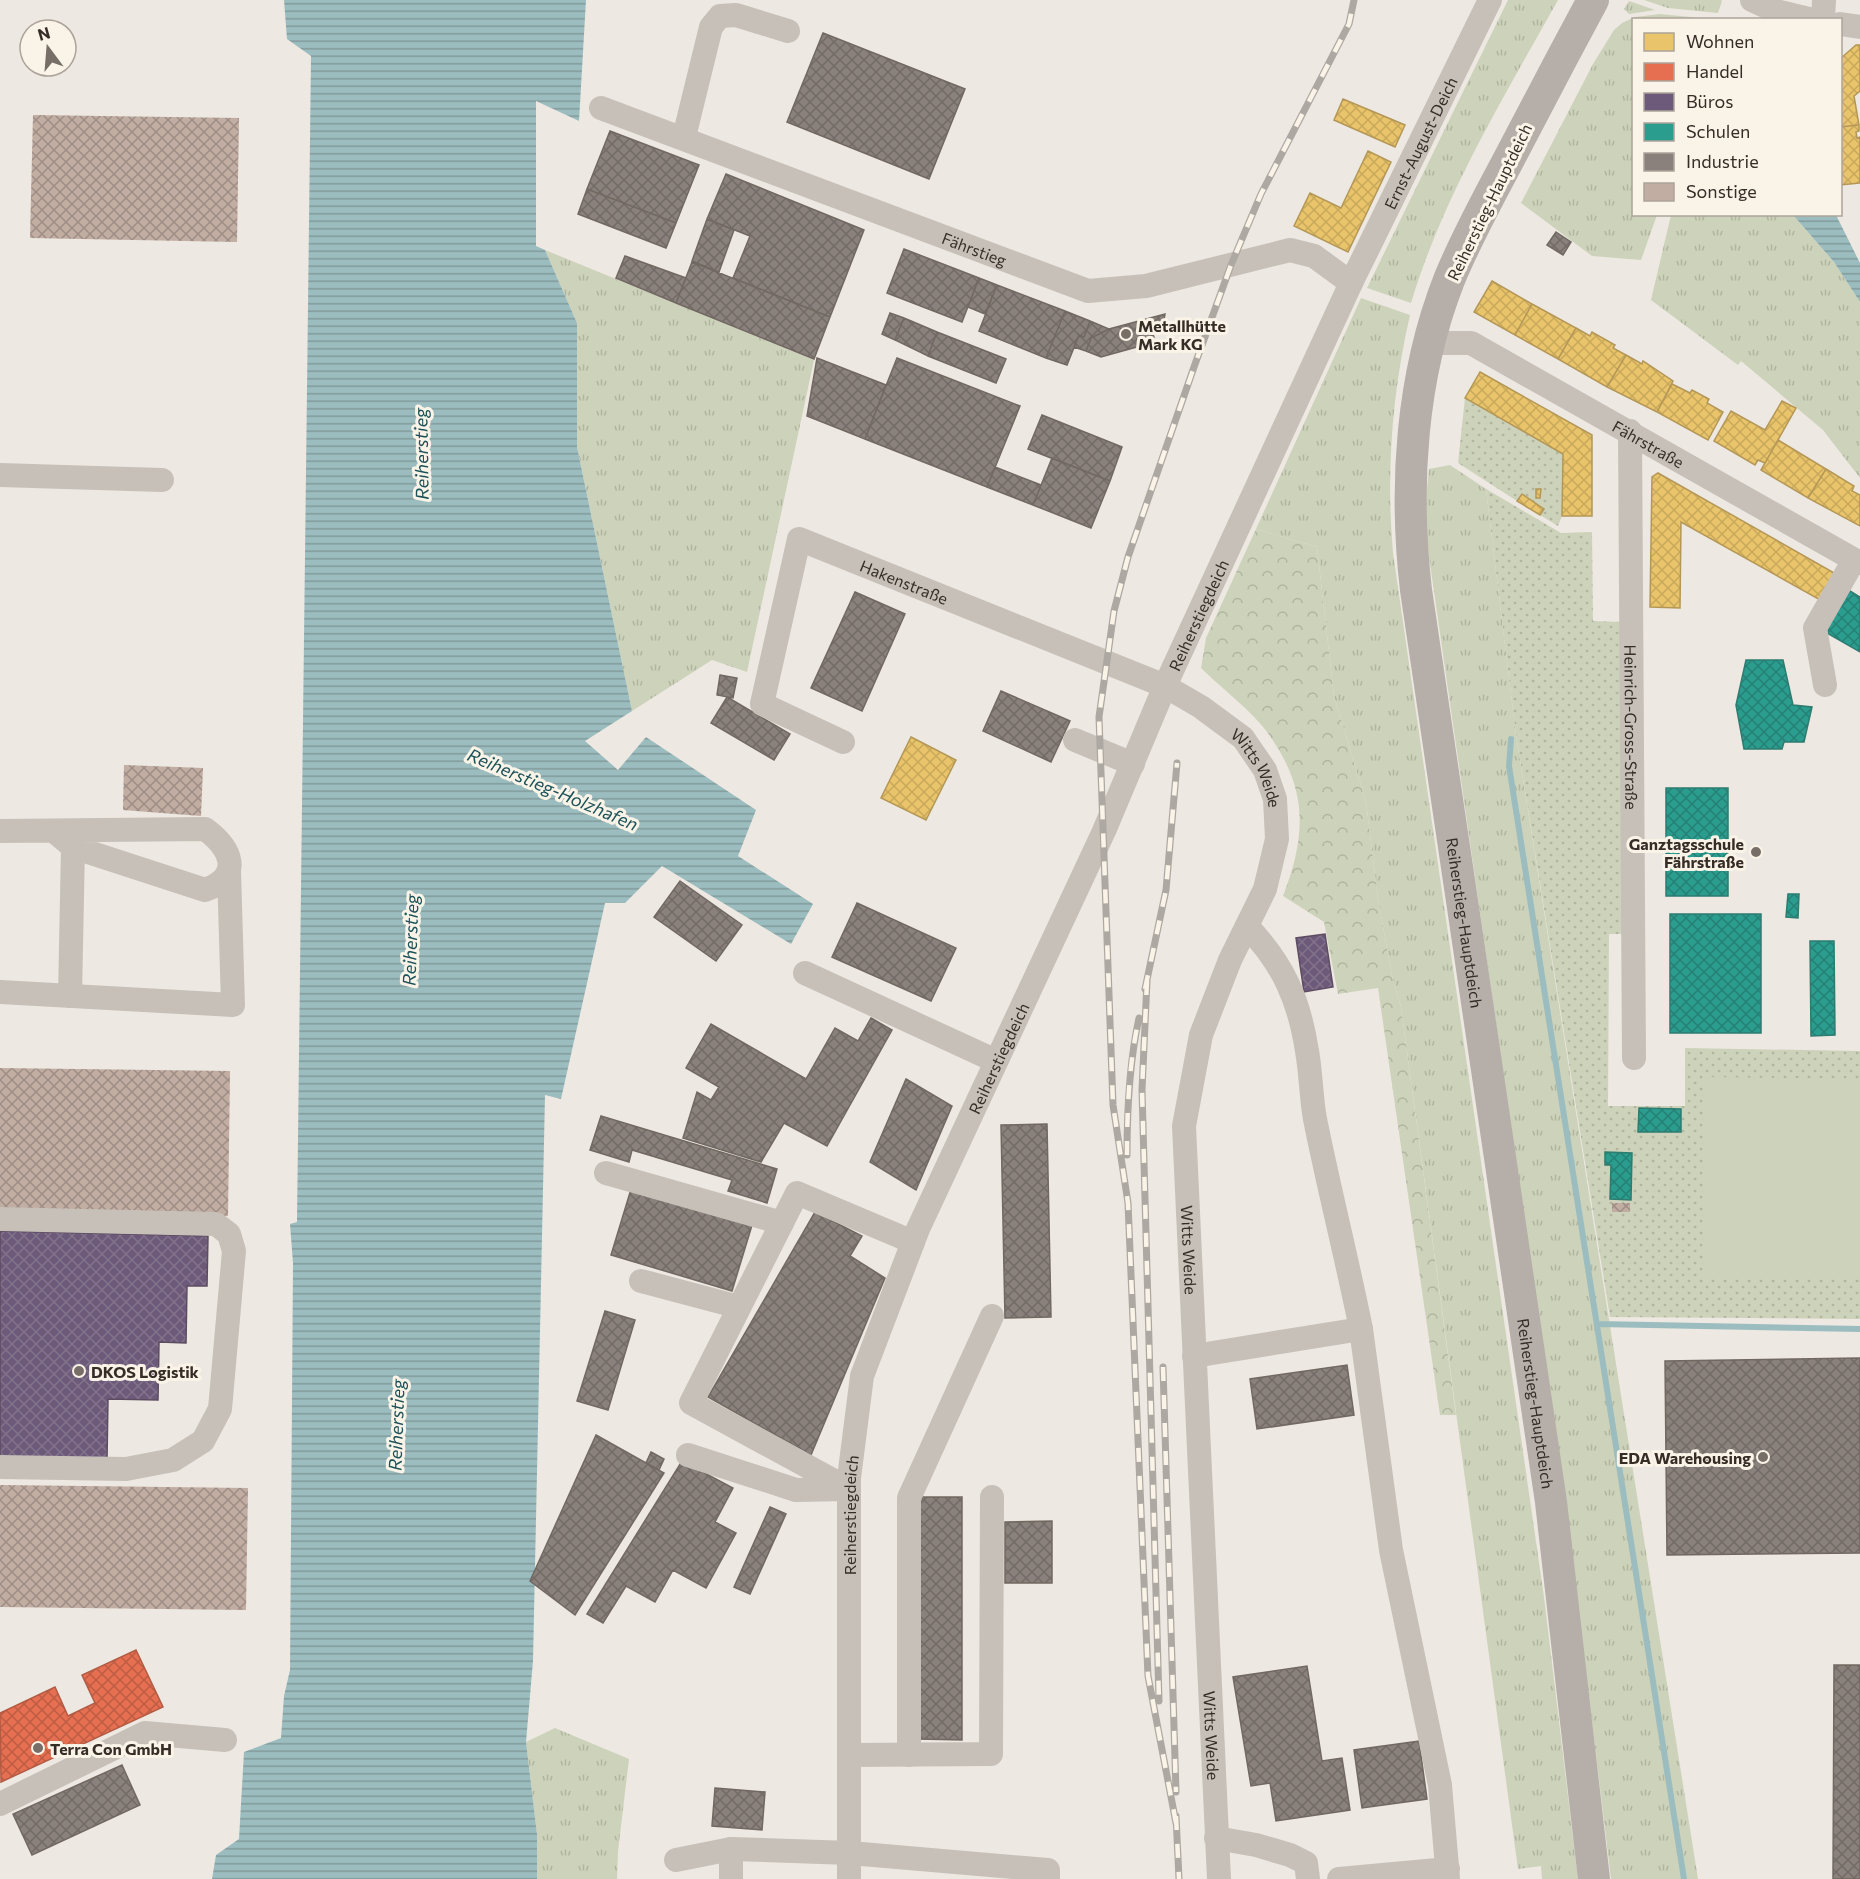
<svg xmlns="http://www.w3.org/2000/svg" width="1860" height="1879" font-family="Commissioner,sans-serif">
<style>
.grass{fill:url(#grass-tufts)}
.forest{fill:url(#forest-crowns)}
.park{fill:url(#park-dots)}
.pitch{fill:#cdd3ba}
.water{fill:url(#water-rules)}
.homes{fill:url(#homes-cross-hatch);stroke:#b49756;stroke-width:1.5}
.shops{fill:url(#shops-cross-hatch);stroke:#b25b44;stroke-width:1.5}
.offices{fill:url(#offices-cross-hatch);stroke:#5d4c61;stroke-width:1.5}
.schools{fill:url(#schools-cross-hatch);stroke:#2e7b70;stroke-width:1.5}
.industry{fill:url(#industry-cross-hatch);stroke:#716862;stroke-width:1.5}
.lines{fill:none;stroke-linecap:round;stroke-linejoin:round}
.stream{stroke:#9cbdbf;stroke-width:6}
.building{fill:url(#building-cross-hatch)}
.minor{stroke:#c6c0b9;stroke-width:24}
.major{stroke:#b5aea9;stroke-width:32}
.rail-casing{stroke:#aea8a3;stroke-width:7}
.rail{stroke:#faf3e7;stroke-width:4.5;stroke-dasharray:14;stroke-linecap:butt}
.poi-dot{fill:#776e68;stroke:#faf3e7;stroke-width:2}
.labels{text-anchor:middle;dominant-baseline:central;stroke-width:6;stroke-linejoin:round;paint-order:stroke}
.street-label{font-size:16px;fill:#372d27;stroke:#faf3e7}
.poi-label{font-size:16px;font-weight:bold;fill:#372d27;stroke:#faf3e7;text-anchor:start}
.water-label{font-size:18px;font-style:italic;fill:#1b525a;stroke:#faf3e7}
</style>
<defs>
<pattern id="grass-tufts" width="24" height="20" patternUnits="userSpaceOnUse" patternTransform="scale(1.5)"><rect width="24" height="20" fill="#cdd3ba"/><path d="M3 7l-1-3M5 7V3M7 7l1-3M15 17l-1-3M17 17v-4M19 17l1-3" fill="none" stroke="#b1b5a0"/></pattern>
<pattern id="forest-crowns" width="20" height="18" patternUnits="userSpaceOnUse" patternTransform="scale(1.5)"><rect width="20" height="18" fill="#cdd3ba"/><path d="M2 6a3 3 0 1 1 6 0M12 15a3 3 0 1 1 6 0" fill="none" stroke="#b1b5a0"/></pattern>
<pattern id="park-dots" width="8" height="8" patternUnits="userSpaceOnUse" patternTransform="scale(1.5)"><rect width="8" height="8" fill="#cdd3ba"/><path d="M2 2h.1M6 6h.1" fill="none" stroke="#b1b5a0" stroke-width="1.8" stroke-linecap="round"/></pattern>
<pattern id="water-rules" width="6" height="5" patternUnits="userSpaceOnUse" patternTransform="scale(1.5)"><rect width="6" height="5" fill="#9cbdbf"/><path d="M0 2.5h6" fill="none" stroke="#809a9b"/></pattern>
<pattern id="homes-cross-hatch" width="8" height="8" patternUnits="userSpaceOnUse" patternTransform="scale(1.5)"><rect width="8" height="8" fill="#e9c46a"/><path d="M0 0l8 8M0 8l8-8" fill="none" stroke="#c8a95c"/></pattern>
<pattern id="shops-cross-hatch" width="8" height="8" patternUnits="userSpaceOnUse" patternTransform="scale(1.5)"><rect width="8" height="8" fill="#e76f51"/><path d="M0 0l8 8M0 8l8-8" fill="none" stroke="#bc5c43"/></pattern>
<pattern id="offices-cross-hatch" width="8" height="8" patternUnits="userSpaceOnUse" patternTransform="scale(1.5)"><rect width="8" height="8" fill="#6d597a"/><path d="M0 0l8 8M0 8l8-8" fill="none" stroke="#82738b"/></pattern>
<pattern id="schools-cross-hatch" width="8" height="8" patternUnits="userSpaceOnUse" patternTransform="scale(1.5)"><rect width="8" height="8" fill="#2a9d8f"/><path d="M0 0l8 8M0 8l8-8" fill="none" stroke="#258075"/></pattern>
<pattern id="industry-cross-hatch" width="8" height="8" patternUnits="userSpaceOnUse" patternTransform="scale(1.5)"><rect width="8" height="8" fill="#8a817c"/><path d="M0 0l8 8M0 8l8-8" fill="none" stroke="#726a66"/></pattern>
<pattern id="building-cross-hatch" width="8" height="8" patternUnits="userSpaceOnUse" patternTransform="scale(1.5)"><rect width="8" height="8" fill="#c2ada2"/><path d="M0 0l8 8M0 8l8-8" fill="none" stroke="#9e8d84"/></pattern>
</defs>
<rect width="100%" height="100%" fill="#ede8e1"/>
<!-- grass -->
<path class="grass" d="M 1508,0 L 1558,0 C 1504,97 1443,196 1411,303 L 1367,288 Z
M 1644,0 L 1721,0 L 1722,1 L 1718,13 L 1668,8 Z
M 1629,1 L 1655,10 L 1629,14 L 1624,9 Z
M 1660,14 L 1711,19 L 1634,20 L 1634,214 L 1657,215 L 1641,260 L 1592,256 L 1521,203 L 1593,64 L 1614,30 L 1622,23 L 1635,17 Z
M 1768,214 L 1793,215 L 1834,262 L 1860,302 L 1860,478 L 1823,430 L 1741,361 L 1738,365 L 1651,300 L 1671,215 Z
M 545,250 L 814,360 L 747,672 L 712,660 L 632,711 L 577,447 L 577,323 Z
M 1361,298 L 1410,315 C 1392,393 1386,473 1393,553 L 1544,1597 L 1578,1879 L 1542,1879 L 1541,1866 L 1518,1869 L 1401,1007 L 1392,976 L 1378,899 L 1366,802 L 1334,696 L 1317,547 L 1256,529 Z
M 1450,465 L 1486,489 L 1516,735 L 1698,1879 L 1611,1879 L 1570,1539 L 1427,543 L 1426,499 L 1429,469 Z
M 555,1728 L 629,1759 L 618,1851 L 617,1879 L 537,1879 L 537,1834 L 526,1742 Z"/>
<!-- forest -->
<path class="forest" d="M 1256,529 L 1317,547 L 1334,696 L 1366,802 L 1378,899 L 1392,976 L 1401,1007 L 1456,1415 L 1440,1415 L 1378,988 L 1338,994 L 1324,922 L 1283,896 C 1307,834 1308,788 1267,732 C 1252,711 1220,687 1201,668 L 1206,638 Z"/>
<!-- park -->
<path class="park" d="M 1465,398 L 1563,454 L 1562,516 L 1558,526 L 1540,515 L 1544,508 L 1522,494 L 1517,501 L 1458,463 Z
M 1486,489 L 1561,533 L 1592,532 L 1593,621 L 1622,622 L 1622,934 L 1609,934 L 1608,1106 L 1685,1106 L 1685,1048 L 1860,1051 L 1860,1319 L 1610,1317 L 1516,735 Z"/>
<!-- pitch -->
<path class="pitch" d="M 1705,1077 L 1860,1079 L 1860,1278 L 1703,1277 Z"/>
<!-- water -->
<path class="water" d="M 284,0 L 586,0 L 579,121 L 536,101 L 536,246 L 545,250 L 577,323 L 577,447 L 632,711 L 585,741 L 618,770 L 646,737 L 756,810 L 738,856 L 813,904 L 791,944 L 662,866 L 625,903 L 605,903 L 561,1099 L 545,1095 L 533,1661 L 526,1742 L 537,1834 L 537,1879 L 212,1879 L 216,1855 L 239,1839 L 244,1752 L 281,1738 L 284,1696 L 290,1670 L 293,1263 L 290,1224 L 297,1222 L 311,56 L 287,39 Z
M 1793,215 L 1836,215 L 1860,263 L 1860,302 L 1834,262 Z"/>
<!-- homes -->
<path class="homes" d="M 1856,45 L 1860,45 L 1860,91 L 1854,96 L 1859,125 L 1840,127 L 1840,59 Z
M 1343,99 L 1405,125 L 1395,147 L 1334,120 Z
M 1859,125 L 1859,131 L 1856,132 L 1857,138 L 1860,137 L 1860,183 L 1840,185 L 1840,127 Z
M 1368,151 L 1391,162 L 1348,252 L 1294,226 L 1310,193 L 1341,208 Z
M 1492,281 L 1532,304 L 1515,335 L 1474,312 Z
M 1532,304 L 1576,328 L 1558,359 L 1515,335 Z
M 1576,328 L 1590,336 L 1592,332 L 1615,345 L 1613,348 L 1626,355 L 1607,387 L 1558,359 Z
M 1626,355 L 1642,364 L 1643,361 L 1673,381 L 1657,412 L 1607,387 Z
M 1480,372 L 1592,435 L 1592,516 L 1562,516 L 1563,454 L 1465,398 Z
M 1672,384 L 1690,393 L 1692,390 L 1709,399 L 1707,403 L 1723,412 L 1708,440 L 1657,412 Z
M 1782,401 L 1796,408 L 1765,463 L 1758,460 L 1755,465 L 1714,441 L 1731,411 L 1765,430 Z
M 1778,440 L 1826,469 L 1808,498 L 1761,470 Z
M 1826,469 L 1854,486 L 1852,491 L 1860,495 L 1860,526 L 1808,498 Z
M 1658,473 L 1836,574 L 1822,601 L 1681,522 L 1680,608 L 1650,607 L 1652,477 Z
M 1536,489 L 1541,489 L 1540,498 L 1536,498 Z
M 1522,494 L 1544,509 L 1540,515 L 1517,501 Z
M 911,737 L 956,760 L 926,820 L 881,798 Z"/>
<!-- shops -->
<path class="shops" d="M 136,1650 L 163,1707 L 1,1782 L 0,1713 L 55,1687 L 68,1716 L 95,1703 L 82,1675 Z"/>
<!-- offices -->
<path class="offices" d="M 1325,934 L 1333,987 L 1304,992 L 1296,938 Z
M 0,1231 L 208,1236 L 207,1286 L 187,1286 L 186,1343 L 159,1342 L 158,1400 L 108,1399 L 107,1460 L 0,1458 Z"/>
<!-- schools -->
<path class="schools" d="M 1850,591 L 1860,597 L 1860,652 L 1820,629 Z
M 1746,660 L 1783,660 L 1793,705 L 1812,707 L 1804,742 L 1784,742 L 1782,749 L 1744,749 L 1736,705 Z
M 1666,788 L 1728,788 L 1728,896 L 1666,896 Z
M 1788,894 L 1799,894 L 1798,918 L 1786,917 Z
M 1670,914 L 1761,914 L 1761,1033 L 1670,1033 Z
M 1810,941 L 1834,941 L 1835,1035 L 1811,1036 Z
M 1639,1108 L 1681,1109 L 1681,1132 L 1638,1132 Z
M 1605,1152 L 1632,1153 L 1631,1200 L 1610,1199 L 1611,1165 L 1605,1165 Z"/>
<!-- industry -->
<path class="industry" d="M 823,33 L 965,89 L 929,179 L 787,122 Z
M 610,131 L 699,165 L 676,223 L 587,189 Z
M 726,174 L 864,230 L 830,317 L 733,278 L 750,236 L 707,219 Z
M 587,189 L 676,223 L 666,248 L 578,214 Z
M 707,219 L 734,230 L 719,272 L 692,261 Z
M 1556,232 L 1571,242 L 1563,255 L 1547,245 Z
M 904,249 L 979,278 L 962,322 L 887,293 Z
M 625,256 L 686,278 L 676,303 L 616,278 Z
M 692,262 L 830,317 L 814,359 L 676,303 Z
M 979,278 L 997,285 L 985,314 L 968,307 Z
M 997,285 L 1065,311 L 1046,358 L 979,331 Z
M 1065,311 L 1090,321 L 1084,337 L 1079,335 L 1067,365 L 1046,358 Z
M 890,313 L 904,318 L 895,340 L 882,334 Z
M 1165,314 L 1163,326 L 1151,330 L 1154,337 L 1151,343 L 1101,357 L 1086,351 L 1091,338 L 1109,329 Z
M 904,318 L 937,332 L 928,356 L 895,340 Z
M 1090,321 L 1109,329 L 1091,338 L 1086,351 L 1074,347 L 1079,335 L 1084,337 Z
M 937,332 L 1006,359 L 996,383 L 928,356 Z
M 817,358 L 886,385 L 865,439 L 807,416 Z
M 897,358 L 1020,406 L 987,487 L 865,439 Z
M 1042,415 L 1122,447 L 1110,481 L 1028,449 Z
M 1052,458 L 1110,481 L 1091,528 L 1033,505 Z
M 995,467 L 1041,485 L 1033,505 L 987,487 Z
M 855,592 L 905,614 L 862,711 L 811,688 Z
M 720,675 L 737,678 L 733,698 L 717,695 Z
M 1001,691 L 1070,721 L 1051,762 L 983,731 Z
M 727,697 L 790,734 L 774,760 L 711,723 Z
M 680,881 L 742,925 L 716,961 L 654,917 Z
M 857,903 L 956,948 L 931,1001 L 832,957 Z
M 871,1018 L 892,1030 L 827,1146 L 784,1123 L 761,1162 L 683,1138 L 697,1092 L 711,1100 L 719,1087 L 686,1068 L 711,1024 L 806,1079 L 835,1028 L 858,1041 Z
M 906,1079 L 952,1106 L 916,1190 L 870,1162 Z
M 601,1116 L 777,1169 L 767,1203 L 728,1191 L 732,1180 L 632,1150 L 629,1162 L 590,1150 Z
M 1047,1124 L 1051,1317 L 1005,1318 L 1001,1125 Z
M 632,1186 L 753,1222 L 732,1291 L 611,1255 Z
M 815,1212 L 862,1236 L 850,1256 L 885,1278 L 811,1455 L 708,1397 Z
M 605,1311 L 635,1320 L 608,1410 L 577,1401 Z
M 1860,1358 L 1860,1553 L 1667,1555 L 1665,1361 Z
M 1347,1365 L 1354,1415 L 1257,1429 L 1250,1379 Z
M 596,1435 L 664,1473 L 575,1615 L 530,1581 Z
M 651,1452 L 664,1459 L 659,1470 L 646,1463 Z
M 682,1461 L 733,1488 L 715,1522 L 736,1533 L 706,1588 L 673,1570 L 655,1602 L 626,1586 L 603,1623 L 587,1614 Z
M 917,1497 L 962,1497 L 962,1740 L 918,1739 Z
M 770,1507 L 786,1514 L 750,1594 L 734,1587 Z
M 1052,1521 L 1052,1583 L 1005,1583 L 1005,1522 Z
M 1834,1665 L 1860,1665 L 1860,1879 L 1833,1879 Z
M 1307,1666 L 1322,1761 L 1342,1758 L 1350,1810 L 1276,1821 L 1270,1783 L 1251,1786 L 1233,1677 Z
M 1419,1741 L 1427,1799 L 1362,1808 L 1354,1750 Z
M 122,1765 L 140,1805 L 32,1855 L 13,1814 Z
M 715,1788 L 765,1792 L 762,1830 L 712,1826 Z"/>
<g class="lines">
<!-- stream -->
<path class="stream" d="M 1511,739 L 1509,766 L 1684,1879
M 1598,1324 L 1860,1329"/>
</g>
<!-- building -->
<path class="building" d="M 33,115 L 239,118 L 237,242 L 30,238 Z
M 124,765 L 203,768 L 201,816 L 123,810 Z
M 0,1068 L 230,1071 L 228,1216 L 0,1210 Z
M 1612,1203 L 1630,1203 L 1630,1212 L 1612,1212 Z
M 0,1485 L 248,1488 L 246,1610 L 0,1607 Z"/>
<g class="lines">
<!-- minor -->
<g class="minor">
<path d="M 1752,0 L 1776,11 L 1813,20"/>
<path d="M 1823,20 L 1824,0"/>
<path d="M 1840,24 L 1860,27"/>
<path id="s1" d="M 601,108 L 1088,291 L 1146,286 L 1290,250 L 1314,256 L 1351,283"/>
<path d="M 684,137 L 711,27 L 720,16 L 736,15 L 788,31"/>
<path id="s2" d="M 1432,343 L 1471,343 L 1860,563"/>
<path id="s3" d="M 1630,431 L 1634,1058"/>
<path d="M 0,475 L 162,480"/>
<path d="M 1825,685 L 1815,628 L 1854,560"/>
<path d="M 1075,740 L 1133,764"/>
<path id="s4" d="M 843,742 L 762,704 L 799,539 L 1165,686 L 1201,707 L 1243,738 L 1265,770 L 1275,799 L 1277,839 L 1265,889 L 1230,960 L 1201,1035 L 1184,1126 L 1219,1879"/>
<path d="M 0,831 L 205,829 C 231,848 244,876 205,890 L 73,847 L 55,832"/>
<path d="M 1247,926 C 1283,964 1299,999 1307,1051 C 1311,1073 1311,1097 1315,1119 C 1329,1189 1347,1259 1361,1329"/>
<path d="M 805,973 L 996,1061"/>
<path d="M 0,992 L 233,1005 L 229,871"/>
<path d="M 70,996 L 73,847"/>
<path d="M 606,1173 L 782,1223"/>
<path d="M 0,1219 L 216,1224 L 229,1234 L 234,1251 L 220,1409 L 203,1441 L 173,1460 L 126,1469 L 0,1467"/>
<path d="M 641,1281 L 739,1307"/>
<path d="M 1194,1356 L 1361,1329 L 1391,1550 L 1440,1785 L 1448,1879"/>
<path d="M 688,1455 L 796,1490 L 849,1489"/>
<path d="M 849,1489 L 691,1403 L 797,1193 L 913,1242"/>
<path d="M 850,1755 L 991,1754 L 992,1497"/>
<path d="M 909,1755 L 909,1498 L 992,1316"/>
<path d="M 0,1804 L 145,1733 L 225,1740"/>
<path d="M 1216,1838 L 1256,1845 L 1290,1855 L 1306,1863 L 1308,1879"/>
<path d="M 676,1860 L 731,1849 L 850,1853 L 1048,1870 L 1048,1879"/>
<path d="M 731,1879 L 731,1849"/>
<path id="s5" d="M 849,1879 L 849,1478 L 862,1376 L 918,1229 L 1104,831 L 1165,686 L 1351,283 L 1490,0"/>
<path d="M 1339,1879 L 1448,1869"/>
</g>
<!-- major -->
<path class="major" id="s6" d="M 1593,0 C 1565,52 1537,105 1510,157 C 1489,197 1466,238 1449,280 C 1411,377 1404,487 1416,590 L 1551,1502 L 1594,1879"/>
<!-- rail casing -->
<g class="rail-casing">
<path id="rail" d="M 1147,981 L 1142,1090 L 1159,1701
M 1145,989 L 1166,890 L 1177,763
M 1127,1155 C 1127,1109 1129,1063 1139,1018
M 1163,1367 L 1176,1792
M 1176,1816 L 1179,1879
M 1176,1823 L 1148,1676 L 1128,1203 L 1113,1105 L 1099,717 L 1114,611 L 1128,557 L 1194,367 L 1231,265 L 1261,194 L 1349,24 L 1354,0"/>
</g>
<!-- rail -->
<use href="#rail" class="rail"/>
</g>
<!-- markers -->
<g class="poi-dot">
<circle cx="1126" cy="334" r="6"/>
<circle cx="1756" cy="852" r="6"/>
<circle cx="79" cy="1371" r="6"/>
<circle cx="1763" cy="1457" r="6"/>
<circle cx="38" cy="1748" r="6"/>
</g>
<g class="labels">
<!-- street labels -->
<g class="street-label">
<text stroke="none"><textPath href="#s5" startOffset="1858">Ernst-August-Deich</textPath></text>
<text transform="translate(1489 202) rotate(-64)">Reiherstieg-Hauptdeich</text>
<text stroke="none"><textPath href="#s1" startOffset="399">Fährstieg</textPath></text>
<text stroke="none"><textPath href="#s2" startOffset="243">Fährstraße</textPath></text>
<text stroke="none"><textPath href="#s4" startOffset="372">Hakenstraße</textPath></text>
<text stroke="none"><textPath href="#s5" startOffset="1336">Reiherstiegdeich</textPath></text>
<text stroke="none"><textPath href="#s3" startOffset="296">Heinrich-Gross-Straße</textPath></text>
<text stroke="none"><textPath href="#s4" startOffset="780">Witts Weide</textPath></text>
<text stroke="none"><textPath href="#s6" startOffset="966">Reiherstieg-Hauptdeich</textPath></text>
<text stroke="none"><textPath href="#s5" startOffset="850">Reiherstiegdeich</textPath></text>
<text stroke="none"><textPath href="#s4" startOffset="1284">Witts Weide</textPath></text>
<text stroke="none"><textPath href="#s6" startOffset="1452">Reiherstieg-Hauptdeich</textPath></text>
<text stroke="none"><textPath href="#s5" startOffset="364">Reiherstiegdeich</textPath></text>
<text stroke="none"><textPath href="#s4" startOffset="1770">Witts Weide</textPath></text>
</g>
<!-- poi labels -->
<g class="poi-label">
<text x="1138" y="325">Metallhütte<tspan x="1138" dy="18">Mark KG</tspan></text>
<text x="1744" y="843" text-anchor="end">Ganztagsschule<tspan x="1744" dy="18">Fährstraße</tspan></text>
<text x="91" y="1371">DKOS Logistik</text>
<text x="1751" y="1457" text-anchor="end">EDA Warehousing</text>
<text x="50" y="1748">Terra Con GmbH</text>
</g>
<!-- water labels -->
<g class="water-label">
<text transform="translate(421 454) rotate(-91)">Reiherstieg</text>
<text transform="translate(553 789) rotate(23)">Reiherstieg-Holzhafen</text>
<text transform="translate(410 940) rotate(-88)">Reiherstieg</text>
<text transform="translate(396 1425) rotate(-88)">Reiherstieg</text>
</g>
</g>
<!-- legend -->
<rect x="1632" y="18" width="210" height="198" fill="#faf3e7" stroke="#aca49a" stroke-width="1.5"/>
<rect x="1644" y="33" width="30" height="18" fill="#e9c46a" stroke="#aca49a" stroke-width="1.5"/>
<text x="1686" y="48" font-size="18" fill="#372d27">Wohnen</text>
<rect x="1644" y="63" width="30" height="18" fill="#e76f51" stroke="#aca49a" stroke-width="1.5"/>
<text x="1686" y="78" font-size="18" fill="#372d27">Handel</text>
<rect x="1644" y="93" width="30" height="18" fill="#6d597a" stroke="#aca49a" stroke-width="1.5"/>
<text x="1686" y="108" font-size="18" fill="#372d27">Büros</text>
<rect x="1644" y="123" width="30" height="18" fill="#2a9d8f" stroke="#aca49a" stroke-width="1.5"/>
<text x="1686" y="138" font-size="18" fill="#372d27">Schulen</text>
<rect x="1644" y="153" width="30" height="18" fill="#8a817c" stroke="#aca49a" stroke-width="1.5"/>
<text x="1686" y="168" font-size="18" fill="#372d27">Industrie</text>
<rect x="1644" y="183" width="30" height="18" fill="#c2ada2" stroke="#aca49a" stroke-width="1.5"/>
<text x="1686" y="198" font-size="18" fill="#372d27">Sonstige</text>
<!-- north arrow -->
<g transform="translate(48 48) rotate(344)"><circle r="28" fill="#faf3e7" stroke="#aca49a" stroke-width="1.5"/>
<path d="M0-4.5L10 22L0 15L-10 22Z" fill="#776e68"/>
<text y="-9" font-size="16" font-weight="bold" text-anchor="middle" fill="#372d27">N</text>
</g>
</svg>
